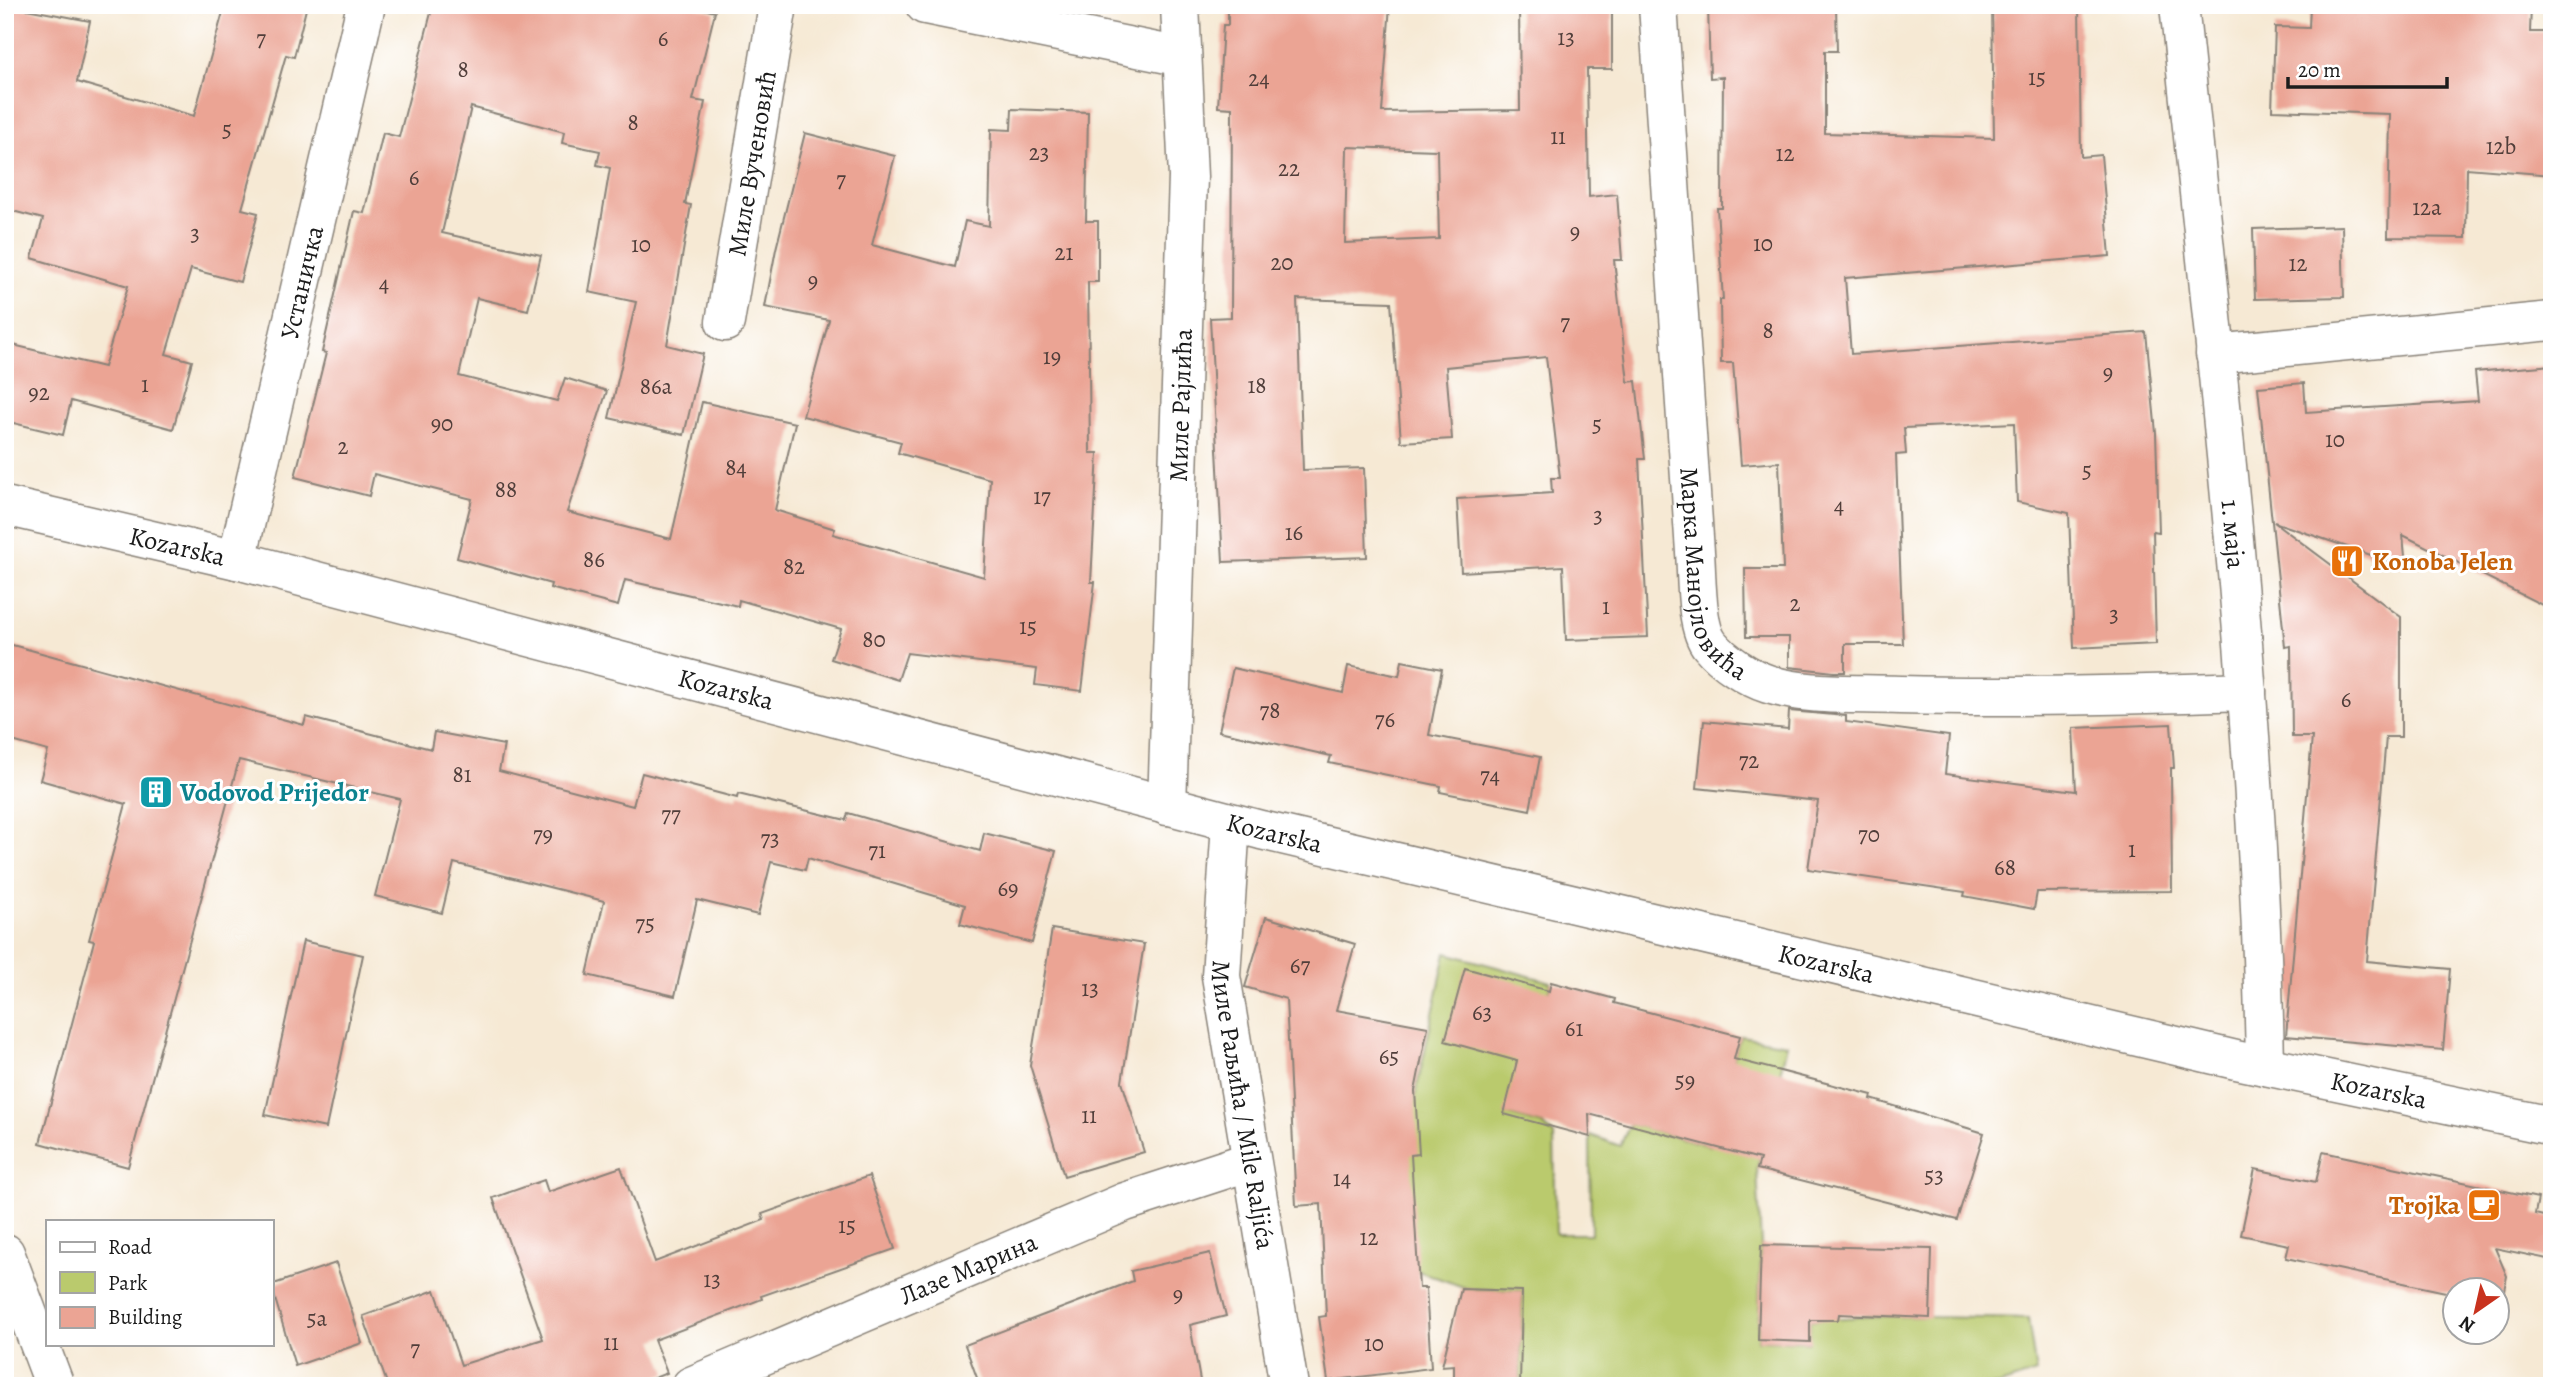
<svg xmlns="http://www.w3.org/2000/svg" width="2557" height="1391" font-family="Alegreya,serif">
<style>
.green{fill:#baca6d;stroke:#6b7344;stroke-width:2}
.building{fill:#eba494;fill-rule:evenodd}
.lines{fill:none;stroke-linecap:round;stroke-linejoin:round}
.minor-casing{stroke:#898278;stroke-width:41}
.minor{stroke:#fff;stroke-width:38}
.labels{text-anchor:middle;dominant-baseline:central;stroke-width:6;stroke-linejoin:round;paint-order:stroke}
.number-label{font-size:23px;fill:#503e3a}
.street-label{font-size:26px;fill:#1c1c1c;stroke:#fff}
.food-label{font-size:26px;font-weight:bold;fill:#c56008;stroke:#fff;text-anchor:start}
.culture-label{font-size:26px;font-weight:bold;fill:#0d838f;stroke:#fff;text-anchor:start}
</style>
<rect width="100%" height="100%" fill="#fff"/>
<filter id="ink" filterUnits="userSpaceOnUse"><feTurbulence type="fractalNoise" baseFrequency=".0143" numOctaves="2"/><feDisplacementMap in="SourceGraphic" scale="14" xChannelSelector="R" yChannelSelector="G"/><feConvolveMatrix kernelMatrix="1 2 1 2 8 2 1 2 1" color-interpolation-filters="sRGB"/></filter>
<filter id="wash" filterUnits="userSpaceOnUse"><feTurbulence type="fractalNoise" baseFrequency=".00686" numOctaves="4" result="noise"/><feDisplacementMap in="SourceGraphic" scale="28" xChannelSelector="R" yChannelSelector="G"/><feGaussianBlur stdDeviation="1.57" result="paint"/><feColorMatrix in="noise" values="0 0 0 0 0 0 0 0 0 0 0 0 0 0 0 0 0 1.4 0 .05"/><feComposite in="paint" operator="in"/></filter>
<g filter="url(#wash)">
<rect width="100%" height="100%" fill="#f6e9d4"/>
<!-- green -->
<path class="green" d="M 1446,953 L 1551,982 L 1532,1056 L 1505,1114 L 1543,1125 L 1554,1135 L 1556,1234 L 1591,1234 L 1590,1135 L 1620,1146 L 1630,1124 L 1710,1146 L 1740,1036 L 1787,1044 L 1757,1169 L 1761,1245 L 1758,1340 L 1809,1342 L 1810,1320 L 1878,1316 L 2028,1319 L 2036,1373 L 1997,1386 L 1520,1386 L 1522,1291 L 1469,1289 L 1418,1271 L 1351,1086 L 1415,1097 Z"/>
<g id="blocks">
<!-- building -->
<path class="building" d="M 5,5 L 90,21 L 77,82 L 194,116 L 225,5 L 307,5 L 294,57 L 286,55 L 242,209 L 258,213 L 240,282 L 191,269 L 166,354 L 192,361 L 173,429 L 71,401 L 63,435 L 5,421 L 5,343 L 104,367 L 128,286 L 32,258 L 43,219 L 5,209 Z
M 433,5 L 688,5 L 715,12 L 693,100 L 705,102 L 685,204 L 691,205 L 667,345 L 703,354 L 684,435 L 609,418 L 636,302 L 589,292 L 610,168 L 597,165 L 600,151 L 562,143 L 564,132 L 471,107 L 442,233 L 541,255 L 528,310 L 477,298 L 459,376 L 557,401 L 565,378 L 607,391 L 567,512 L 671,539 L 702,402 L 795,423 L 775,510 L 835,529 L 833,534 L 984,577 L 990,479 L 898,453 L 901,442 L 803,416 L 829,320 L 765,307 L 776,249 L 805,133 L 895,156 L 872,245 L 955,267 L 965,221 L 989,226 L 991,129 L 1011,130 L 1012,109 L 1088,112 L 1086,221 L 1098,221 L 1098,282 L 1088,282 L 1090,453 L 1098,453 L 1091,582 L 1095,582 L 1082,691 L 1035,685 L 1037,669 L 907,653 L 898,680 L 831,659 L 841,629 L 739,600 L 738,606 L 625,580 L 618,606 L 550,588 L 551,584 L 457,558 L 472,499 L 374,474 L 369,496 L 295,477 L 326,353 L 322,352 L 354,211 L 364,213 L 383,133 L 399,137 Z
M 1228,5 L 1390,5 L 1382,112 L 1520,110 L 1519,5 L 1612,5 L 1612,69 L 1587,69 L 1589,197 L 1617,194 L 1622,260 L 1614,260 L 1628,382 L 1636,381 L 1645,459 L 1639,459 L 1648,637 L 1566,640 L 1563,566 L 1461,572 L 1457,499 L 1552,493 L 1551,478 L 1560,478 L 1546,357 L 1446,367 L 1452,439 L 1401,442 L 1391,302 L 1297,299 L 1303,470 L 1364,468 L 1367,557 L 1223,562 L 1210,318 L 1231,317 L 1232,108 L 1218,107 L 1223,25 L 1228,25 ZM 1347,147 L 1437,150 L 1439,239 L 1345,243 Z
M 1708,5 L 1836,5 L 1837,51 L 1825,51 L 1825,133 L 1994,138 L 1992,5 L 2079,5 L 2081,157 L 2101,155 L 2110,256 L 1845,278 L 1851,354 L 2146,332 L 2156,433 L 2159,532 L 2153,531 L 2156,644 L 2074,648 L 2069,513 L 2017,502 L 2014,423 L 1904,428 L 1906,454 L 1896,455 L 1903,644 L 1845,644 L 1845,672 L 1834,672 L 1789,667 L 1789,637 L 1746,637 L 1745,569 L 1783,569 L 1779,462 L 1741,465 L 1733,363 L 1721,363 L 1720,300 L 1723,300 L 1717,208 L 1722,208 L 1723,77 L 1710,78 Z
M 2310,5 L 2531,7 L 2530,32 L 2552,32 L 2552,175 L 2467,168 L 2466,238 L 2388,237 L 2390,114 L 2272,110 L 2275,27 L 2309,28 Z
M 2342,226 L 2344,297 L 2255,299 L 2253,229 Z
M 2552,365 L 2552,610 L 2403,535 L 2406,567 L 2274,522 L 2401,617 L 2401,737 L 2386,737 L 2367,961 L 2450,969 L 2443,1050 L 2286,1036 L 2312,737 L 2292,737 L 2291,646 L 2285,647 L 2258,387 L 2304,383 L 2306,412 L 2478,401 L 2475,372 Z
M 5,643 L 304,725 L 306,717 L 431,749 L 434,732 L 504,745 L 499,771 L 633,806 L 642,773 L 737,798 L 738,794 L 846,820 L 848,813 L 980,851 L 984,833 L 1056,851 L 1032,943 L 960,924 L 965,905 L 808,858 L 805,870 L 771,862 L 758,915 L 697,900 L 675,996 L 587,975 L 604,901 L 454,863 L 442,913 L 375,896 L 400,799 L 239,760 L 128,1167 L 40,1143 L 94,941 L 89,940 L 126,804 L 40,780 L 48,751 L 5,739 Z
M 1402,661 L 1442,669 L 1429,735 L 1540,757 L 1530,810 L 1440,792 L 1441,786 L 1329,763 L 1331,756 L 1219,731 L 1233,668 L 1343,693 L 1348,666 L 1399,676 Z
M 1789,711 L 1846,716 L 1846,722 L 1949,736 L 1945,774 L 2076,791 L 2073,728 L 2171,724 L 2174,768 L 2171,768 L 2172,891 L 2037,892 L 2034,909 L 1964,896 L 1965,892 L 1808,869 L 1818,801 L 1697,788 L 1704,721 L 1788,729 Z
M 1266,917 L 1355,944 L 1336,1010 L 1428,1027 L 1415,1091 L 1419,1154 L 1411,1155 L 1419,1288 L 1426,1288 L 1431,1368 L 1328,1381 L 1319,1317 L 1326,1316 L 1321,1204 L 1296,1206 L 1286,999 L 1245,987 Z
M 1052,929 L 1144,944 L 1122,1082 L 1144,1152 L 1064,1176 L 1030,1065 Z
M 303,941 L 363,955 L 326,1128 L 265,1115 Z
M 1465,968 L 1549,991 L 1551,982 L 1615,999 L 1614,1003 L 1740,1036 L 1734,1059 L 1872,1095 L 1871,1099 L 1984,1133 L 1957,1220 L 1757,1169 L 1760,1159 L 1589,1114 L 1590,1137 L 1504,1114 L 1517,1061 L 1445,1041 Z
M 2323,1152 L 2538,1198 L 2535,1214 L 2552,1218 L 2552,1260 L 2495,1248 L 2507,1276 L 2501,1304 L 2497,1304 L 2497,1290 L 2455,1290 L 2455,1294 L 2286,1258 L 2289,1245 L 2241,1235 L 2255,1169 L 2316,1182 Z
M 621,1167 L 655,1262 L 764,1220 L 762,1214 L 869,1176 L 895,1249 L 761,1296 L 762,1299 L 654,1340 L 667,1373 L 634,1386 L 388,1386 L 363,1316 L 435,1290 L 461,1365 L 543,1339 L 493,1198 L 544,1180 L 548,1192 Z
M 1761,1245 L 1932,1249 L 1930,1318 L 1839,1314 L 1838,1320 L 1810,1320 L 1810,1342 L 1758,1340 Z
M 1210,1253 L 1226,1316 L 1190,1325 L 1201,1386 L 980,1386 L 965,1345 L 1133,1281 L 1131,1271 Z
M 336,1263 L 362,1343 L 295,1366 L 271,1285 Z
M 1461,1289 L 1522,1291 L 1520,1386 L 1454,1386 L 1454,1365 L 1442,1366 Z"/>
</g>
</g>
<g filter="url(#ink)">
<use href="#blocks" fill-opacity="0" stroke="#898278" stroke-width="2"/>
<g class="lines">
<!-- minor casing -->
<g class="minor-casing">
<g id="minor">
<path d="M 925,5 L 1182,57"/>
<path id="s1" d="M 1658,5 L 1695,552 C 1697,575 1695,627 1710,645 C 1723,661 1749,678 1768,684 C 1809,697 1857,693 1900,695 C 2016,698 2131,695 2247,691"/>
<path id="s2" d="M 2179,5 C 2216,358 2259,711 2265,1066"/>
<path id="s3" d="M 725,322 L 778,5"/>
<path d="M 2215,354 L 2552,321"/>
<path id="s4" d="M 5,506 L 237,560 L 1261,830 L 2236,1060 L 2552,1126"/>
<path id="s5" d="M 237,560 L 366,5"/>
<path id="s6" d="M 1167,806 L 1188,177 L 1180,5"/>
<path id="s7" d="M 1231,823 L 1221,976 L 1289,1386"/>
<path d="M 5,1253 L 55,1386"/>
<path id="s8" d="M 691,1386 L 1125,1202 L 1251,1161"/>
</g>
</g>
<!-- minor -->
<use href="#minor" class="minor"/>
</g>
</g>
<!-- icons -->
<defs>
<g id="restaurant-square" transform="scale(1.75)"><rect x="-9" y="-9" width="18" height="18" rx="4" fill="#e8710a" stroke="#fff"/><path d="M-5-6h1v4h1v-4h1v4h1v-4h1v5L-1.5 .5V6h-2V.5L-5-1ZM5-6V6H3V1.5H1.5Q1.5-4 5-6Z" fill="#fff"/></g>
<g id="building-square" transform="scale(1.75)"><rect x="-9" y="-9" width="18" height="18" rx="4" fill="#0f9aa8" stroke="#fff"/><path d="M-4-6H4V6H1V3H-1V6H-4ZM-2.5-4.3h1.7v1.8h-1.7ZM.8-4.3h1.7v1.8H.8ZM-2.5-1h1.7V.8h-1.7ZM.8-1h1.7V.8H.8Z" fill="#fff"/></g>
<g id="cafe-square" transform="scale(1.75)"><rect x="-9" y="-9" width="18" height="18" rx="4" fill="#e8710a" stroke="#fff"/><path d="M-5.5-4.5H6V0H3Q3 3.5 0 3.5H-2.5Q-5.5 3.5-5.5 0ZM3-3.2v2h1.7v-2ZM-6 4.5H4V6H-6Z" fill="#fff"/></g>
</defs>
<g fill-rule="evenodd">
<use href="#restaurant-square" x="2347" y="561"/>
<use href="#building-square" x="156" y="792"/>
<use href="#cafe-square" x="2484" y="1205"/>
</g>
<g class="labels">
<!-- number labels -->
<g class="number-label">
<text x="1566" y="37">13</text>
<text x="261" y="38">7</text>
<text x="663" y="38">6</text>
<text x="463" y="69">8</text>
<text x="2037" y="77">15</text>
<text x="1259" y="78">24</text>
<text x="633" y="122">8</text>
<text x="227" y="129">5</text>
<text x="1558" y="136">11</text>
<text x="2501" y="146">12b</text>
<text x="1039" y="152">23</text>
<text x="1785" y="153">12</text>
<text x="1289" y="168">22</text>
<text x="414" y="177">6</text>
<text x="841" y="179">7</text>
<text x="2427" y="207">12a</text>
<text x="1575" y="231">9</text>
<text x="195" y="233">3</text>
<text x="1763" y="243">10</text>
<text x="641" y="244">10</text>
<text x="1064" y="252">21</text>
<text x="1282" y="262">20</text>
<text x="2298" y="263">12</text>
<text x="813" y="280">9</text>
<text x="384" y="283">4</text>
<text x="1565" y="322">7</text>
<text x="1768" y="330">8</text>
<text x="1052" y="356">19</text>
<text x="2108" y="372">9</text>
<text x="145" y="384">1</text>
<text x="1257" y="385">18</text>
<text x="656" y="386">86a</text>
<text x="39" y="392">92</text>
<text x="442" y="423">90</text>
<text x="1597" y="424">5</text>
<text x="2335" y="439">10</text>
<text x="343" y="446">2</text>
<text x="736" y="467">84</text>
<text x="2087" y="470">5</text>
<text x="506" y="489">88</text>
<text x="1042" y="496">17</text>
<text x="1839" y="505">4</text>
<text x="1598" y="515">3</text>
<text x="1294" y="532">16</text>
<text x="594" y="559">86</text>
<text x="794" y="566">82</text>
<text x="1795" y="603">2</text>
<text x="1606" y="606">1</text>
<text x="2114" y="614">3</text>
<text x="1028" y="626">15</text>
<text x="874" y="639">80</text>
<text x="2346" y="699">6</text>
<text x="1270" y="710">78</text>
<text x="1385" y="719">76</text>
<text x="1749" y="760">72</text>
<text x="462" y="774">81</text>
<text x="1490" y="775">74</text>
<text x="671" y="814">77</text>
<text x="543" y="834">79</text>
<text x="1869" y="834">70</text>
<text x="770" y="838">73</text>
<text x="2132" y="849">1</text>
<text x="877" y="850">71</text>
<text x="2005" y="867">68</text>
<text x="1008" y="888">69</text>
<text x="645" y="923">75</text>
<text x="1300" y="965">67</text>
<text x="1090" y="988">13</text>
<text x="1482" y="1012">63</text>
<text x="1574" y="1028">61</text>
<text x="1389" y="1056">65</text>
<text x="1685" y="1080">59</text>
<text x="1089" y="1115">11</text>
<text x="1934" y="1175">53</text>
<text x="1342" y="1178">14</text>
<text x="847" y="1225">15</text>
<text x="1369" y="1237">12</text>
<text x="712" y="1279">13</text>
<text x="1178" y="1294">9</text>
<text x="317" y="1318">5a</text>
<text x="611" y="1342">11</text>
<text x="1374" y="1343">10</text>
<text x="415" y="1348">7</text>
</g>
<!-- street labels -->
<g class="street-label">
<text stroke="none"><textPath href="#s3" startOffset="161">Миле Вученовић</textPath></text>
<text stroke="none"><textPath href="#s5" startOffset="285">Устаничка</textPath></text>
<text stroke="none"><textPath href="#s6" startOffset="401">Миле Рајлића</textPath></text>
<text stroke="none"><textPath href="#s2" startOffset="532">1. маја</textPath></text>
<text stroke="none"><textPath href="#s4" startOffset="177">Kozarska</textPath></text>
<text stroke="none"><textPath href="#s1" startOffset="576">Марка Манојловића</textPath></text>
<text stroke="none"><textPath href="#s4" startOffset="744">Kozarska</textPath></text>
<text stroke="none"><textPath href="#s4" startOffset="1311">Kozarska</textPath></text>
<text stroke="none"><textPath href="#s4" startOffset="1878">Kozarska</textPath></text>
<text stroke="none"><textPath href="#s4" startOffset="2445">Kozarska</textPath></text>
<text stroke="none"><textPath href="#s7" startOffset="284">Миле Раљића / Mile Raljića</textPath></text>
<text stroke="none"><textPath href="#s8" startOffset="301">Лазе Марина</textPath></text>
</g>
<!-- food labels -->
<g class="food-label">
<text x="2372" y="561">Konoba Jelen</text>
<text x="2460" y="1205" text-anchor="end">Trojka</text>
</g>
<!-- culture labels -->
<g class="culture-label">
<text x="180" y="792">Vodovod Prijedor</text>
</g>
</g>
<!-- margin -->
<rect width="2557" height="1391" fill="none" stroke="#fff" stroke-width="28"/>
<!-- legend -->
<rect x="46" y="1220" width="228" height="126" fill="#ffffff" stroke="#a4a4a4" stroke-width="2"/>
<rect x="60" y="1242" width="35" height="10" fill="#ffffff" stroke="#a4a4a4" stroke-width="2"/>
<text x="108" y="1254" font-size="21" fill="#1c1c1c">Road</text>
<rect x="60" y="1272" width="35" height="21" fill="#baca6d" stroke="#a4a4a4" stroke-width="2"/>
<text x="108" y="1290" font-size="21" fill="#1c1c1c">Park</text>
<rect x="60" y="1307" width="35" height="21" fill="#eba494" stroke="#a4a4a4" stroke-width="2"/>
<text x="108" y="1324" font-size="21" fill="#1c1c1c">Building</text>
<!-- north arrow -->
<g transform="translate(2476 1311) rotate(214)"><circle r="33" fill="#ffffff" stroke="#a4a4a4" stroke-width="2"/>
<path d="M0-5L12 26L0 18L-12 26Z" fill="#c8321e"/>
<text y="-10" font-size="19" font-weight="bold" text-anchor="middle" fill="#1c1c1c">N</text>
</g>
<!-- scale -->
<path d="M2288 77v10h159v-10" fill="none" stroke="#1c1c1c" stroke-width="3.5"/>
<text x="2298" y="77" font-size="21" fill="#1c1c1c" stroke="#ffffff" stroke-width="5" paint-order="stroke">20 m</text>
</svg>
